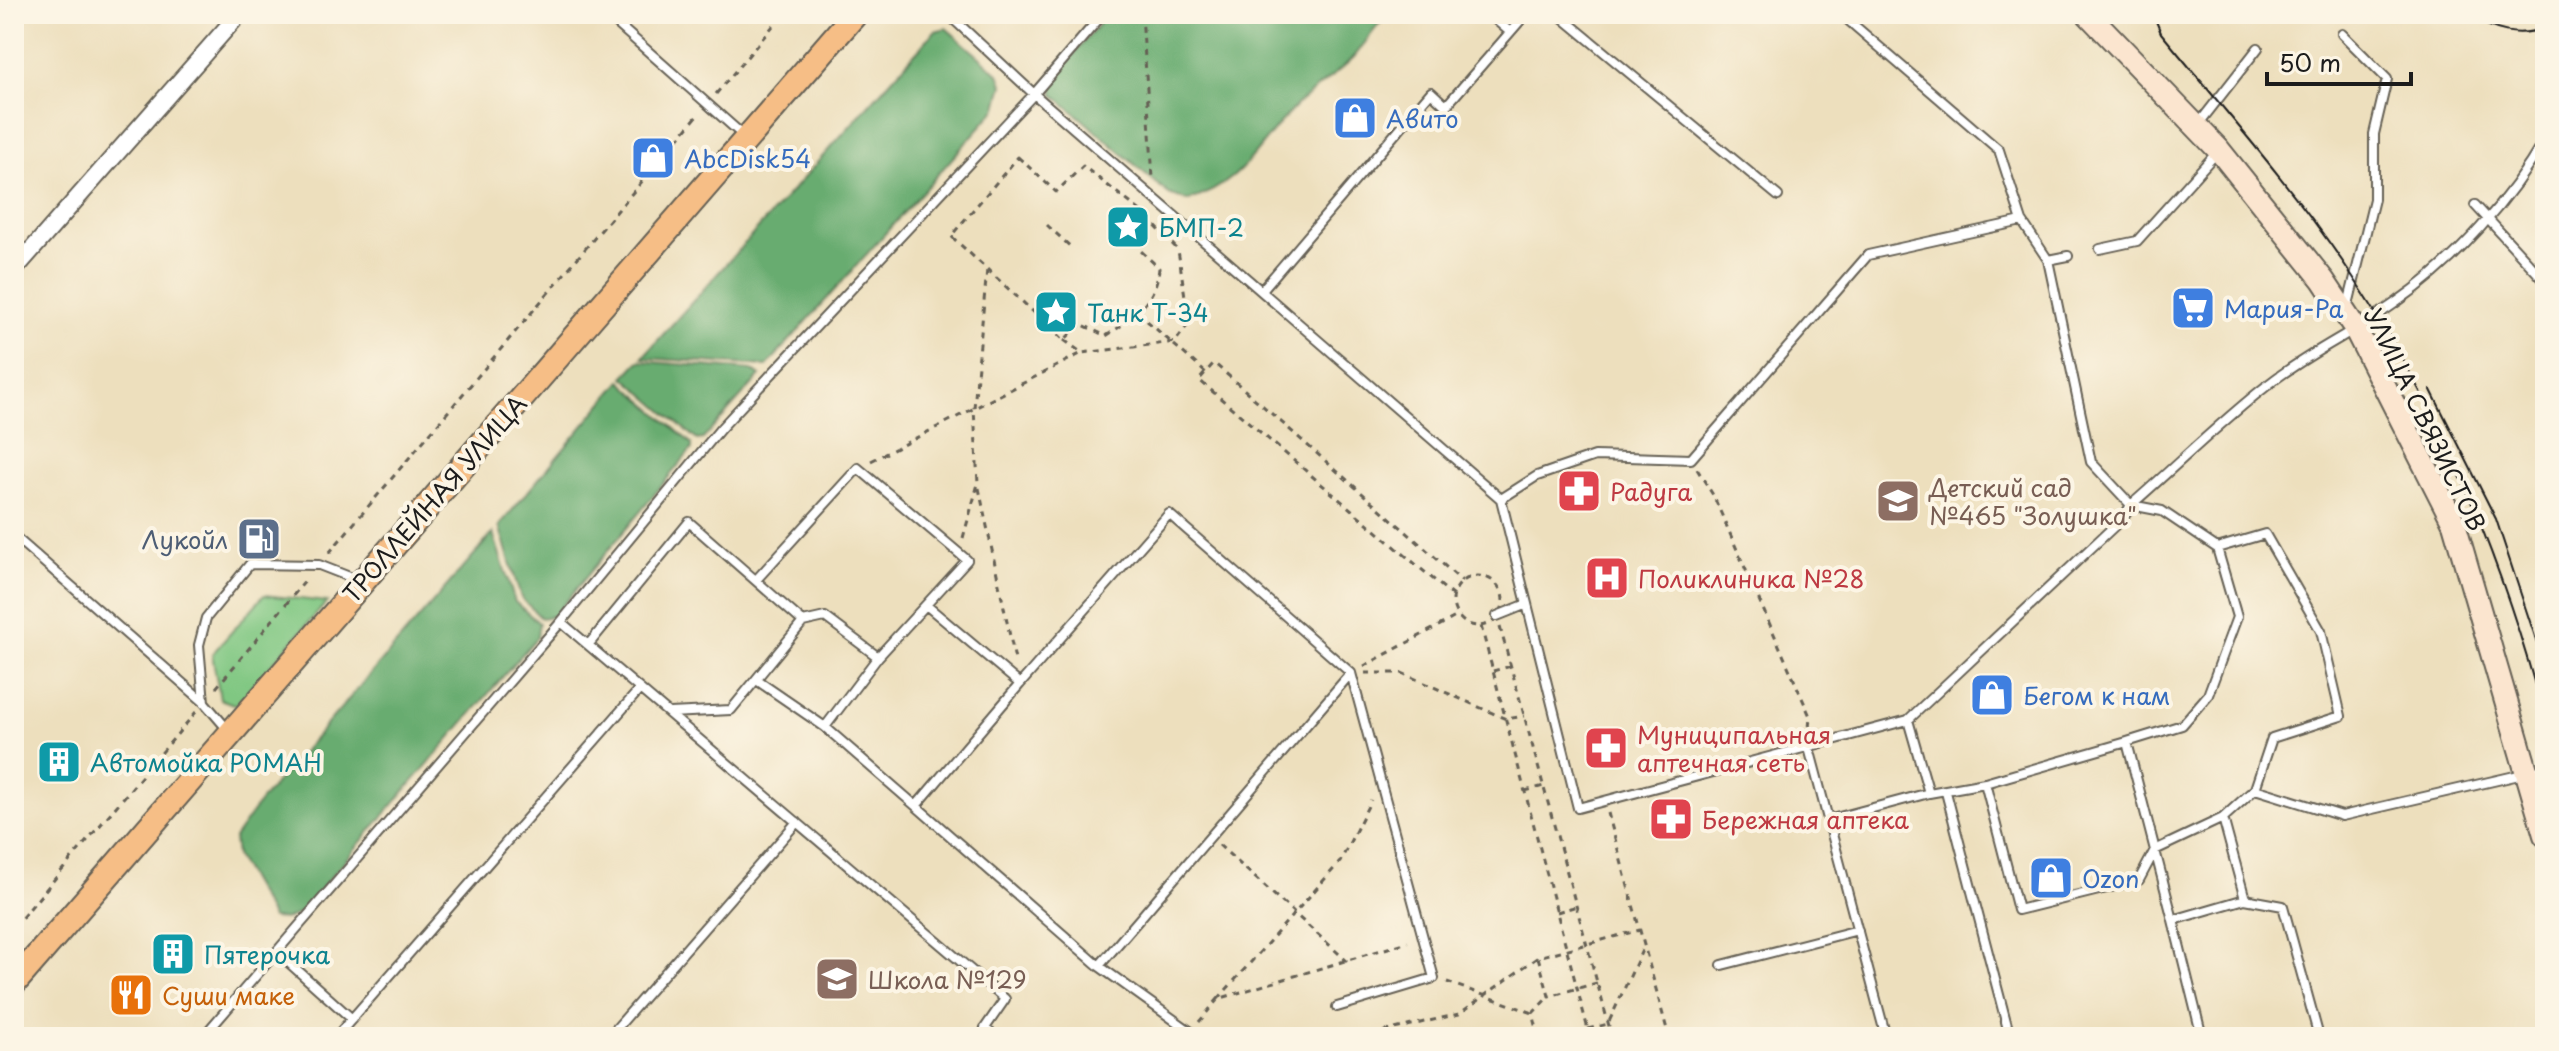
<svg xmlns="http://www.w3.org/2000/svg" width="2559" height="1051" font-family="'Playpen Sans',sans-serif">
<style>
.green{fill:#80c782;stroke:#4e724f;stroke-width:2}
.forest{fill:#68ac70;stroke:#426446;stroke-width:2}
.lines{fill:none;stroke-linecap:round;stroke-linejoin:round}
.service-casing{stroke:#656054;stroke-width:12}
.minor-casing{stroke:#656054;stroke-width:20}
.secondary-casing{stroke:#656054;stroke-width:26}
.primary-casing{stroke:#656054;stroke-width:28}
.path{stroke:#656054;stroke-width:3;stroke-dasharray:6 6;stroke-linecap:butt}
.service{stroke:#fff;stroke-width:8}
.minor{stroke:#fff;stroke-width:16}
.secondary{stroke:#fbe5cf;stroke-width:22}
.primary{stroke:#f6be86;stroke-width:24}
.tram{stroke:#1c1c1c;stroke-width:2}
.labels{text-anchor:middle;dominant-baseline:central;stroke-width:8;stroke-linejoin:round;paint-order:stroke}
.shop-label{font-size:24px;fill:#366cbe;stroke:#fcf5e5;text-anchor:start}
.culture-label{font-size:24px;fill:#0d838f;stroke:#fcf5e5;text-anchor:start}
.street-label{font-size:24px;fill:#1c1c1c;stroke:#fcf5e5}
.education-label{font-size:24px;fill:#785e54;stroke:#fcf5e5;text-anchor:start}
.health-label{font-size:24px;fill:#be3a42;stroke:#fcf5e5;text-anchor:start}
.service-label{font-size:24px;fill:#4e5e75;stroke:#fcf5e5;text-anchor:end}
.food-label{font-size:24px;fill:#c56008;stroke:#fcf5e5;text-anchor:start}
</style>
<rect width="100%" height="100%" fill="#fcf5e5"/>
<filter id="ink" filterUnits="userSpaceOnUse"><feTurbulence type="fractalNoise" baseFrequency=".0125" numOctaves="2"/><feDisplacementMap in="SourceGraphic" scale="16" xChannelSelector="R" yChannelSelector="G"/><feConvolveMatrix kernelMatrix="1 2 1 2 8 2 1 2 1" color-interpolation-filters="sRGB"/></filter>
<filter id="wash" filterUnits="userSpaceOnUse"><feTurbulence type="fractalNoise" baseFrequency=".006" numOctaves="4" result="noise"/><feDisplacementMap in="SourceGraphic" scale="32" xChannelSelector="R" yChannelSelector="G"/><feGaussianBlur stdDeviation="1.8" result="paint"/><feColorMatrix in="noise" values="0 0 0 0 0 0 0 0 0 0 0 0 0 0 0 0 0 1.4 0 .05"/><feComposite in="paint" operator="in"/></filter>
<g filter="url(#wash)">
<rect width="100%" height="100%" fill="#eddfbd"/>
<!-- green -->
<path class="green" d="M 264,595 L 327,602 L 236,705 L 220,699 L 212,654 Z"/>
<!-- forest -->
<path class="forest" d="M 1107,14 L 1389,14 C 1373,28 1367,42 1354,57 C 1335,76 1311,90 1293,109 C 1253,149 1247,181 1188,201 L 1169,194 L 1053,94 L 1053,79 Z
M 946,28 L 999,74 L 1003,84 L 997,108 L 767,366 L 642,358 L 935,31 Z
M 639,361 L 752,370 L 760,376 L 703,439 L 697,440 L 624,377 Z
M 621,381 L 692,444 L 692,449 L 554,616 L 541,618 L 521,598 L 499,526 Z
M 493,533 L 515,602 L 539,623 L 537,637 L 300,913 L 286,919 L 272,918 L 236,856 L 234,838 L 261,800 Z"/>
</g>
<g filter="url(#ink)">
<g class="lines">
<!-- service casing -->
<g class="service-casing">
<path id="service" d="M 606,14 L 746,138
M 948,14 L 1034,94 L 1501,499 L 1527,604 L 1497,616
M 1489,14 L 1510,32
M 1558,14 L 1778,196
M 1841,14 L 1999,150 L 2022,221 L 2048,260 L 2091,462 L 2131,505 L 2162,511 L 2217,548 L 2265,534 L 2321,631 L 2341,716 L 2272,738 L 2255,789
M 2342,34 L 2387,79 L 2374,134 L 2374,199 L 2347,309
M 2197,126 L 2258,48
M 2475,205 L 2545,281
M 2100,249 L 2137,241 L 2219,150
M 2048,260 L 2068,256
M 1262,290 L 1431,92 L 1446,106 L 1526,14
M 1501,499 L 1537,476 L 1595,456 L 1691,459 L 1868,255 L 2022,221
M 14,536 L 204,702
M 756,580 L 858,468 L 967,560 L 878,657 L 825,617 L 803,622
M 1527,604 L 1578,808 L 1908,720 L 2124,517 L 2131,505 C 2177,465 2221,421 2269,384 C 2309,352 2357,331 2398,301 C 2457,260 2510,200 2545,139
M 926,605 L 1020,684 L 1169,514 L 1351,673 L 1434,978 L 1337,1007
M 561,622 L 1005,999 L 985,1028 L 995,1037
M 589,644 L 689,522 L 803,622 L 731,710 L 670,713
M 758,681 L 825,727 L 916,806 L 1020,684
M 1908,720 L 1929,793 L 1985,783 L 2127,742 L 2173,920
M 825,727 L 878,657
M 229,731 L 204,702 L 199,645 L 206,618 L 250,564 L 319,565 L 360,581
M 2127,742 L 2182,725 L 2208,695 L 2237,617 L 2217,548
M 1808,744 L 1886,1037
M 1985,783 L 2018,910 L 2139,880 L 2155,850 L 2223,818 L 2255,789 L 2342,816 L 2545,769
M 1946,792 L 2010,1037
M 916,806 L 1099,966 L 1191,1032 L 1193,1037
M 2223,818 L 2245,899 L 2283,906 L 2319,1037
M 1828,820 L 1929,793
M 277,952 L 352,1019
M 1722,965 L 1858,930
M 1099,966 L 1351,673
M 203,1037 L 561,622 L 721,428 L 1034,94 L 1103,14
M 336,1037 L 640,689
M 609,1037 L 797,822
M 2202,1037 L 2173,920 L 2245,899"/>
</g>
<!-- minor casing -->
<g class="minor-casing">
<path id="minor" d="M 14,270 L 239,14"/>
</g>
<!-- secondary casing -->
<g class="secondary-casing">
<path id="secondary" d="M 2088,14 L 2219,150 L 2323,280 L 2355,328 L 2454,523 L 2545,835"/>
</g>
<!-- primary casing -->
<g class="primary-casing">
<path id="primary" d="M 14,983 L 855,14"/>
</g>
<!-- path -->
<path class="path" d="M 1142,14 L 1153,178
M 716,94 L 783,14
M 1018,157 L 1056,192 L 1083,166 L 1143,213 L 1140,250 L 1159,268 C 1156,302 1132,319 1106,336 L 1081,324 L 1064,340 L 951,236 Z
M 1047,225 L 1073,249
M 1138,313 L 1206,373
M 1064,340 L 1082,353 L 1175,342 L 1189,323 L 1178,250 L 1143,213
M 871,461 L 1082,353
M 1697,469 L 1713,495 L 1810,716 L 1809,729
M 979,488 L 1015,660
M 963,538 L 978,484 L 974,408 L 987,269
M 329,553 L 698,115
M1453 601a25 25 0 1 1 50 0a25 25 0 1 1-50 0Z
M 1453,596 L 1199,380 L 1214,363 L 1462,581
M 1481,626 L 1590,1037
M 1500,627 L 1612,1037
M 1364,666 L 1459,615
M 1493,671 L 1511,666
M 1365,673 L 1402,673 L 1506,719 L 1524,716
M 216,688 L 306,580
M 1525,791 L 1544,786
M 1608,813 L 1669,1037
M 1219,845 L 1347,961
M 1557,912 L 1577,906
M 14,927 L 196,712
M 1447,982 L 1533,1013
M 1597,983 L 1549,996 L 1538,957 L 1640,930
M 1218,999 L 1340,862 L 1371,800
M 1199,1022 L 1218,999 L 1408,942
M 1588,1029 L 1608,1024 L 1643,948
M 1360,1037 L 1459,1014 L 1538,957
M 1539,1037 L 1533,1013 L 1549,996"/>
<!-- service -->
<use href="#service" class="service"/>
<!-- minor -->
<use href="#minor" class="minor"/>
<!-- secondary -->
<use href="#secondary" class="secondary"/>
<!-- primary -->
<use href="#primary" class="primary"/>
<!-- tram -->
<path class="tram" d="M 2153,14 L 2161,33 C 2226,112 2296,191 2353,277 C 2443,414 2503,563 2545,721
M 2469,14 C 2491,31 2520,39 2545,27
M 2431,390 L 2496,519 L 2545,667"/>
</g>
</g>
<!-- icons -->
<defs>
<g id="shop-square" transform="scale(2.3)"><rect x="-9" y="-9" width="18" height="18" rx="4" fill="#3f7fe0" stroke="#fcf5e5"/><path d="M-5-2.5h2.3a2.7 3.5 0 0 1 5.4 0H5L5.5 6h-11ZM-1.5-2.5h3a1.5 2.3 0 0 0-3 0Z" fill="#fff"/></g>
<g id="sight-square" transform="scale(2.3)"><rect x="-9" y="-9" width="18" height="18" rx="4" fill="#0f9aa8" stroke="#fcf5e5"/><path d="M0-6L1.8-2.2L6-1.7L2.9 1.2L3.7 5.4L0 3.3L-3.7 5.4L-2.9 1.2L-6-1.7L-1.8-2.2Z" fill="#fff"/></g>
<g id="supermarket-square" transform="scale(2.3)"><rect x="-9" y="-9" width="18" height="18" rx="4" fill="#3f7fe0" stroke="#fcf5e5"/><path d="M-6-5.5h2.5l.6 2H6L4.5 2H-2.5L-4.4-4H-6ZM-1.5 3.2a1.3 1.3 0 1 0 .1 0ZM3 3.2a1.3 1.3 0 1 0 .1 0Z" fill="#fff"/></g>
<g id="pharmacy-square" transform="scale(2.3)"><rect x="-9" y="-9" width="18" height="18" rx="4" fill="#e0444e" stroke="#fcf5e5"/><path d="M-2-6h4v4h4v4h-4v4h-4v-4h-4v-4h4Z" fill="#fff"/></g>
<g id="school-square" transform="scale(2.3)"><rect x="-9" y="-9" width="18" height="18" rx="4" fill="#8d6e63" stroke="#fcf5e5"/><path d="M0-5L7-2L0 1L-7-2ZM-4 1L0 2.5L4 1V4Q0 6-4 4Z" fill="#fff"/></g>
<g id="fuel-square" transform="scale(2.3)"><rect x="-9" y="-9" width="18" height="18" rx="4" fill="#5c6f8a" stroke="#fcf5e5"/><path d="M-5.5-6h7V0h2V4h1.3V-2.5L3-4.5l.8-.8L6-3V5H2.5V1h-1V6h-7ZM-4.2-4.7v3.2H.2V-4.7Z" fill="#fff"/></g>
<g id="hospital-square" transform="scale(2.3)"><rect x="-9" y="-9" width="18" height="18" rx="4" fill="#e0444e" stroke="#fcf5e5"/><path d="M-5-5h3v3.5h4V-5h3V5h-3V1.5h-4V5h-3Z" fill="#fff"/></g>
<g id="building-square" transform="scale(2.3)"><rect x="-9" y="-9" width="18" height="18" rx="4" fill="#0f9aa8" stroke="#fcf5e5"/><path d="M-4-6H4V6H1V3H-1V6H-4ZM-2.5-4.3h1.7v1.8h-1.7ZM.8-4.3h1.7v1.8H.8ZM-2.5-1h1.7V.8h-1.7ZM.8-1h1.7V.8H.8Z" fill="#fff"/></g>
<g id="restaurant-square" transform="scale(2.3)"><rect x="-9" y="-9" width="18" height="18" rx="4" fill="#e8710a" stroke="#fcf5e5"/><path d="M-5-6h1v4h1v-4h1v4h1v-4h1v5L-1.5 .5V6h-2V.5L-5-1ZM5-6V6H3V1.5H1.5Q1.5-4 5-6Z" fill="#fff"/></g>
</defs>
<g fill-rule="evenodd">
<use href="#shop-square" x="1355" y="118"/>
<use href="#shop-square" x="653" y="158"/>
<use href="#sight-square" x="1128" y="227"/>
<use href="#supermarket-square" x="2193" y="308"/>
<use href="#sight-square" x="1056" y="312"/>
<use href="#pharmacy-square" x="1579" y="491"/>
<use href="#school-square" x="1898" y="501"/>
<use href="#fuel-square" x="259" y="539"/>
<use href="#hospital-square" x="1607" y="578"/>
<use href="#shop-square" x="1992" y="695"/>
<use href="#pharmacy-square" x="1606" y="748"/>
<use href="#building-square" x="59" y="762"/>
<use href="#pharmacy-square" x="1671" y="819"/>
<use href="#shop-square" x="2051" y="878"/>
<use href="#building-square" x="173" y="954"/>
<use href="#school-square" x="837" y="979"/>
<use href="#restaurant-square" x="131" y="995"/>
</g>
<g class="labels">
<!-- shop labels -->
<g class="shop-label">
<text x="1386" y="118">Авито</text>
<text x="684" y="158">AbcDisk54</text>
<text x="2224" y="308">Мария-Ра</text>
<text x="2023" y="695">Бегом к нам</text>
<text x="2082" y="878">Ozon</text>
</g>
<!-- culture labels -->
<g class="culture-label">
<text x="1159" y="227">БМП-2</text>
<text x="1087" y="312">Танк Т-34</text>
<text x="90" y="762">Автомойка РОМАН</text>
<text x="204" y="954">Пятерочка</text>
</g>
<!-- street labels -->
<g class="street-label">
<text transform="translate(2426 419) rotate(64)">УЛИЦА СВЯЗИСТОВ</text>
<text transform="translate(434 498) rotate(-49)">ТРОЛЛЕЙНАЯ УЛИЦА</text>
</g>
<!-- education labels -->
<g class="education-label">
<text x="1929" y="487">Детский сад<tspan x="1929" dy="28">№465 "Золушка"</tspan></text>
<text x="868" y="979">Школа №129</text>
</g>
<!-- health labels -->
<g class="health-label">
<text x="1610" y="491">Радуга</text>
<text x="1638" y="578">Поликлиника №28</text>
<text x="1637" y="734">Муниципальная<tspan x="1637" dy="28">аптечная сеть</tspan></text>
<text x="1702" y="819">Бережная аптека</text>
</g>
<!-- service labels -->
<g class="service-label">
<text x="228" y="539">Лукойл</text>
</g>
<!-- food labels -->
<g class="food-label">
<text x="162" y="995">Суши маке</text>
</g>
</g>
<!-- margin -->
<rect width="2559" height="1051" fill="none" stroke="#fcf5e5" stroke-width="48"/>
<!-- scale -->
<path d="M2267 72v12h144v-12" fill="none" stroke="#1c1c1c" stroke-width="4"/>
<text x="2279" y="72" font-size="24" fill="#1c1c1c" stroke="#fcf5e5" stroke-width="6" paint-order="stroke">50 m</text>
</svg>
